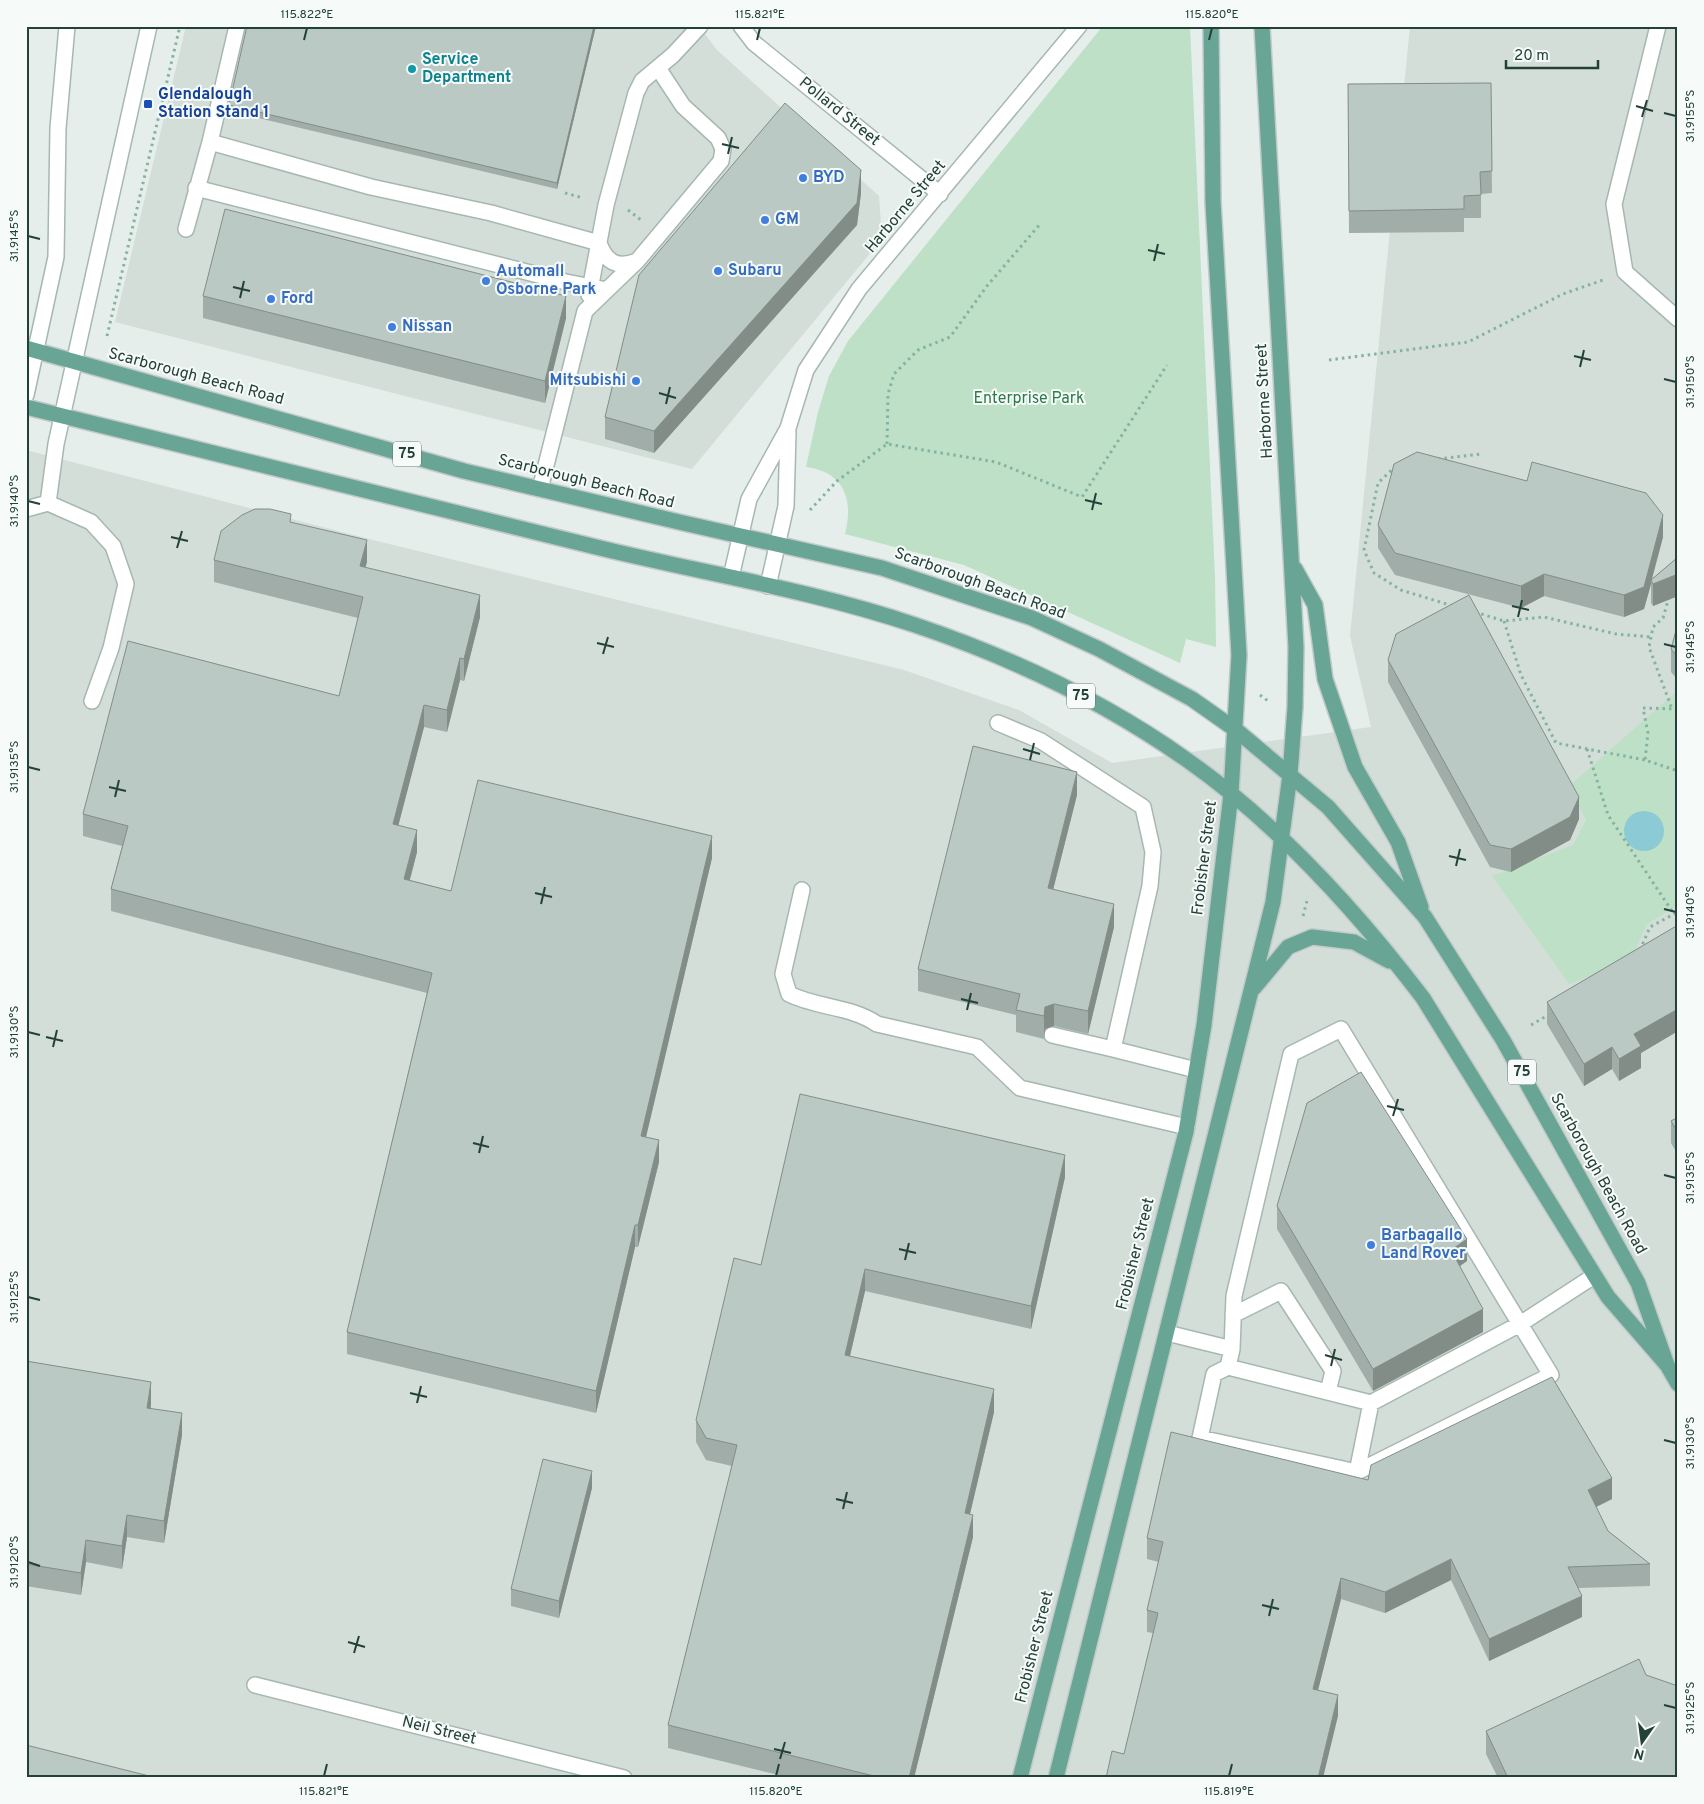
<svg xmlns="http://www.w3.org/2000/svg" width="1704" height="1804" font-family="Overpass,sans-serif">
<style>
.built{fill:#d3ded9}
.green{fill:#bde0c6}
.water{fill:#8ccad5}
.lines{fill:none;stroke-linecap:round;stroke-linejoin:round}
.service-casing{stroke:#a7b7b1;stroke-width:18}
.minor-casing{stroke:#a7b7b1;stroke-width:18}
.primary-casing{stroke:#c1cac8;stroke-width:18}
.path{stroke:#84b3a4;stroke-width:3;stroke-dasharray:2.5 4;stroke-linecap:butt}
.service{stroke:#fff;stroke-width:15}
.minor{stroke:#fff;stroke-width:15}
.primary{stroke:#68a595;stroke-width:15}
.wall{fill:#a0ada8}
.shaded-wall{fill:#828d88}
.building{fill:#bac9c3;stroke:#828d88}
.ticks{fill:none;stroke:#234139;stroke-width:2}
.culture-dot{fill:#0f9aa8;stroke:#f6faf8;stroke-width:2}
.transit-dot{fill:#1a4fb4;stroke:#f6faf8;stroke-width:2}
.shop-dot{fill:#3f7fe0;stroke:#f6faf8;stroke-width:2}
.labels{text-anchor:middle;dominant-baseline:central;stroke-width:4;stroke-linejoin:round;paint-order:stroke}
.shield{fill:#f6faf8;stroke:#627872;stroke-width:1}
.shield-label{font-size:15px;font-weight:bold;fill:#234139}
.culture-label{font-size:16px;font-weight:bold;fill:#0d838f;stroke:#f6faf8;text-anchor:start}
.transit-label{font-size:16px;font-weight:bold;fill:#164399;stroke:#f6faf8;text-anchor:start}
.street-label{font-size:16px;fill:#234139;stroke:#f6faf8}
.shop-label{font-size:16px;font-weight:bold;fill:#366cbe;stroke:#f6faf8;text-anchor:start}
.park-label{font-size:16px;fill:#2b7a49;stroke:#f6faf8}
.neatline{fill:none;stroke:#234139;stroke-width:2}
.ticks-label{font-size:12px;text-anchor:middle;fill:#234139}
</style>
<rect width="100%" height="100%" fill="#e5eeea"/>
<!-- built -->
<path class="built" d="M 186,26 L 699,26 L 717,50 L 879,196 L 882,239 L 692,469 L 115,322 Z
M 1410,26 L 1678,26 L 1678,1778 L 26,1778 L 26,450 L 373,540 L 904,670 L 1019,710 L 1112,763 L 1371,727 L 1350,636 Z"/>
<!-- green -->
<path class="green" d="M 1190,26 L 1215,577 L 1216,647 L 1186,639 L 1180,663 L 964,565 L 845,534 C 854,499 844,472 806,467 L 818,412 L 829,376 L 848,341 L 1102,27 Z
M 1676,692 L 1678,693 L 1678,905 L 1647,924 L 1630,961 L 1569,984 L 1492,876 L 1573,845 L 1586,820 L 1569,786 Z"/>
<!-- water -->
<path class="water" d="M1624 831a20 20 0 1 1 40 0a20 20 0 1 1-40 0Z"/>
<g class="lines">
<!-- service casing -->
<g class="service-casing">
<path id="service" d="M 210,142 L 371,187 L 491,213 L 599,243 C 606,262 617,269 637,261
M 196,188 L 566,282 L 607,290
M 186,229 L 210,142 L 237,26
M 589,295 L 606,205 L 636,93 L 642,81 L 673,55 L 700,26
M 26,395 L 56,257 L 58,128 L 67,26
M 540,489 L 585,311 L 638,260 L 721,161 L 723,149 L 718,138 L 683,106 L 658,68
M 48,503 L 56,444 L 149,26
M 26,509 L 48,503 L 91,522 L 113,546 L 126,584 L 111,648 L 92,701
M 998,723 L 1041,741 L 1143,807 L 1153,852 L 1150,886 L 1113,1049 L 1196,1070
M 802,890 L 783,974 L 789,994 C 817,1008 851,1006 877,1024 L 977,1047 L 1020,1088 L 1187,1127
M 1341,1029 L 1520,1324 L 1371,1403 L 1228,1367 L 1232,1349 L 1234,1296 L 1291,1054 Z
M 1052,1035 L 1113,1049
M 1233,1315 L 1281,1291 L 1333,1371 L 1328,1392
M 1167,1333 L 1232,1349
M 1228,1367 L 1214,1374 L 1200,1438 L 1357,1472 L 1551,1375 L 1520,1324 L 1594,1276
M 1357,1472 L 1371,1403"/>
</g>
<!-- minor casing -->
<g class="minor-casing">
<path id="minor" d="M 741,26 L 754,43 L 940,194
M 1658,26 L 1614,204 L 1625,272 L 1678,319
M 731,577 L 749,499 L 788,428 L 806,370 L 859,289 L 1079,26
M 768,586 L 786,506 L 788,432
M 255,1685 L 624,1778"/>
</g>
<!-- primary casing -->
<g class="primary-casing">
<path id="primary" d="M 26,348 L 464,471 L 679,522 L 882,568 L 1032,618 L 1099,649 L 1192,699 L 1236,730 L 1328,807 L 1425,917 L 1503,1040 L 1638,1283 L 1667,1365
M 26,407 C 216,454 406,500 596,547 C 702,573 811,590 915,625 C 1010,657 1105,702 1187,760 C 1278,824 1356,910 1423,998 L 1608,1297 L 1667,1365 L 1678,1384
M 1295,569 L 1315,605 L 1325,679 L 1355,767 L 1398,842 L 1421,907
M 1254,988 L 1288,947 L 1312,937 L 1354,942 L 1389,961
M 1020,1778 L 1186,1132 L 1204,1025 L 1231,794 L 1239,655 L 1213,202 L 1211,26
M 1056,1778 L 1273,902 L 1290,775 L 1295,707 L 1296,647 L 1262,26"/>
</g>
<!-- path -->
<path class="path" d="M 565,193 L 583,198
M 628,210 L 641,220
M 107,336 L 180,26
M 1329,360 L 1468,342 L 1563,294 L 1603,280
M 887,444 L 888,394 L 894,374 L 918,350 L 950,337 L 987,286 L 1041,223
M 1438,459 L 1482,454
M 1396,466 L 1378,483 L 1364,550 L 1374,573 L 1401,590 L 1453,606
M 810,510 L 837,481 L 887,444 L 996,462 L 1082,497 L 1167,365
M 1669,597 L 1663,618 L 1653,627 L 1649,647 L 1672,709
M 1475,612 L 1504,621 L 1544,617 L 1616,634 L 1651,637
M 1504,621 L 1521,675 L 1556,743 L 1645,760
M 1260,695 L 1268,701
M 1678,709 L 1643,708 L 1648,733 L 1645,760 L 1678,771
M 1587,749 L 1608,815 L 1674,914
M 1303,916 L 1308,897
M 1640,950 L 1650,927 L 1678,912
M 1531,1025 L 1550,1014
M 1676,1295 L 1678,1298"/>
<!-- service -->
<use href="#service" class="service"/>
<!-- minor -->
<use href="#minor" class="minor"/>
<!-- primary -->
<use href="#primary" class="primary"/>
</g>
<!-- wall -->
<path class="wall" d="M 247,26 L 596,26 L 557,189 L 229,111 L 229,105 Z
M 1491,83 L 1492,193 L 1481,194 L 1481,218 L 1464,218 L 1464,232 L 1349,233 L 1348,84 Z
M 861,193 L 857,225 L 654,453 L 605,439 L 605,417 Z
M 203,296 L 566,318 L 545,403 L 203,318 Z
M 291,522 L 367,562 L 365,567 L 480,617 L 464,681 L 460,680 L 447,732 L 424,727 L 398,826 L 417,852 L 410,880 L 451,891 L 712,858 L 646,1137 L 659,1162 L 638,1247 L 635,1247 L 596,1413 L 347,1354 L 347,1332 L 427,993 L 111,911 L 111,889 L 122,846 L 83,836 L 83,814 L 339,696 L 358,618 L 214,582 L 214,560 Z
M 1378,525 L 1663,537 L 1652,579 L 1678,557 L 1678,596 L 1653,606 L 1651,603 L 1651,584 L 1644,609 L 1624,617 L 1544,596 L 1521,608 L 1395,575 L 1378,548 Z
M 1678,623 L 1678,680 L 1671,672 L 1671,649 Z
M 1388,660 L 1579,819 L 1570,840 L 1511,872 L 1490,867 L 1388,682 Z
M 1077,795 L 1053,889 L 1114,927 L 1088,1034 L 1054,1026 L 1045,1029 L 1044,1039 L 1016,1032 L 1016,1015 L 918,991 L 918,969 Z
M 1678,925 L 1678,1031 L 1641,1053 L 1641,1068 L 1619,1081 L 1612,1069 L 1584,1086 L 1547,1024 L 1547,1002 Z
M 1678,1117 L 1678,1155 L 1671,1143 L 1671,1121 Z
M 1065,1177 L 1031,1329 L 865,1291 L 850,1356 L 994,1412 L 970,1514 L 973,1537 L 914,1778 L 791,1778 L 668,1748 L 668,1725 L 732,1466 L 706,1460 L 696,1442 L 696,1420 L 761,1265 Z
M 1277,1206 L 1467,1261 L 1460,1266 L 1483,1332 L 1373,1391 L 1277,1229 Z
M 26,1361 L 151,1404 L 151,1408 L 182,1435 L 164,1543 L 127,1537 L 122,1569 L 86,1562 L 81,1595 L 26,1586 Z
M 1368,1480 L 1612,1499 L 1596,1507 L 1608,1531 L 1650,1564 L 1650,1586 L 1578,1588 L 1582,1617 L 1489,1661 L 1451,1580 L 1385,1613 L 1341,1599 L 1318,1690 L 1338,1716 L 1153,1633 L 1147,1632 L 1147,1610 L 1159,1562 L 1147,1559 L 1147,1538 Z
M 592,1488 L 559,1618 L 511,1606 L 511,1589 Z
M 1486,1731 L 1678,1778 L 1498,1778 L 1486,1754 Z"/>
<!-- shaded-wall -->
<path class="shaded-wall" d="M 594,26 L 596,26 L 557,189 L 557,183 Z
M 861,170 L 861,193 L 857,225 L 654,453 L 654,431 Z
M 566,296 L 566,318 L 545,403 L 545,381 Z
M 1663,515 L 1663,537 L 1651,582 L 1651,580 L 1651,584 L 1644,609 L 1624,617 L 1624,595 Z
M 367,540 L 367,562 L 360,587 L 360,566 Z
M 1544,574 L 1544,596 L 1521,608 L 1521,586 Z
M 1678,574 L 1678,596 L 1653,606 L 1653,584 Z
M 480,595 L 480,617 L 464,681 L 464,659 Z
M 460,658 L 460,680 L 447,732 L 447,710 Z
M 424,705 L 424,727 L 393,846 L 393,824 Z
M 1077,772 L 1077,795 L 1048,910 L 1048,888 Z
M 1579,797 L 1579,819 L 1570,840 L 1511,872 L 1511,849 Z
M 417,830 L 417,852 L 404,901 L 404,879 Z
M 712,836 L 712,858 L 641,1158 L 641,1136 Z
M 1114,904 L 1114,927 L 1088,1034 L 1088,1011 Z
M 1054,1004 L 1054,1026 L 1045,1029 L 1044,1039 L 1044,1016 L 1045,1007 Z
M 1678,1009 L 1678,1031 L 1641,1053 L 1641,1068 L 1619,1081 L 1619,1059 L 1634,1034 Z
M 1612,1047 L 1612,1069 L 1584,1086 L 1584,1064 Z
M 659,1140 L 659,1162 L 638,1247 L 638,1225 Z
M 1065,1155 L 1065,1177 L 1031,1329 L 1031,1306 Z
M 635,1225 L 635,1247 L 596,1413 L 596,1391 Z
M 1467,1239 L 1467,1261 L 1451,1272 L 1451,1250 Z
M 865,1269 L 865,1291 L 845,1377 L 845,1355 Z
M 1483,1309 L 1483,1332 L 1373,1391 L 1373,1369 Z
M 151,1382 L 151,1404 L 147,1430 L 147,1408 Z
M 994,1389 L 994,1412 L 965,1535 L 965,1513 Z
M 182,1413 L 182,1435 L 164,1543 L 164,1521 Z
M 592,1471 L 592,1488 L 559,1618 L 559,1601 Z
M 1612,1478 L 1612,1499 L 1588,1511 L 1588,1490 Z
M 127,1515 L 127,1537 L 122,1569 L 122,1546 Z
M 973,1515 L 973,1537 L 914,1778 L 909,1778 Z
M 86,1540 L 86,1562 L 81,1595 L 81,1573 Z
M 1451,1559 L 1451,1580 L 1385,1613 L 1385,1592 Z
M 1341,1578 L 1341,1599 L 1313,1710 L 1313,1689 Z
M 1582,1596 L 1582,1617 L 1489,1661 L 1489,1639 Z
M 1338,1695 L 1338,1716 L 1323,1778 L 1318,1778 Z"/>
<!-- building -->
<path class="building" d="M 247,26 L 594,26 L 557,183 L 229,105 Z
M 1491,83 L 1492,171 L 1480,172 L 1481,195 L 1464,196 L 1464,209 L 1349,211 L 1348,84 Z
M 785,103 L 861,170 L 857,203 L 654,431 L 605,417 L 639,275 Z
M 225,209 L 566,296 L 545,381 L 203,296 Z
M 1417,452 L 1527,481 L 1532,462 L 1646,493 L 1663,515 L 1644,587 L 1624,595 L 1544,574 L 1521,586 L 1395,553 L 1378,525 L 1394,464 Z
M 255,509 L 270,509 L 291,514 L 290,522 L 367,540 L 360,566 L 480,595 L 464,659 L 460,658 L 447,710 L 424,705 L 393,824 L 417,830 L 404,879 L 451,891 L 478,780 L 712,836 L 641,1136 L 659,1140 L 638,1225 L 635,1225 L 596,1391 L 347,1332 L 432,973 L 111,889 L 128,826 L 83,814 L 128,641 L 339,696 L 363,597 L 214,560 L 221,531 L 242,515 Z
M 1678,557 L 1678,574 L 1653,584 L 1651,580 Z
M 1469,595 L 1579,797 L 1570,817 L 1511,849 L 1490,845 L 1388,660 L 1396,634 Z
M 1678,623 L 1678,657 L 1671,649 Z
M 973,746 L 1077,772 L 1048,888 L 1114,904 L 1088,1011 L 1054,1004 L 1045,1007 L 1044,1016 L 1016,1010 L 1020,994 L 918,969 Z
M 1678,925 L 1678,1009 L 1634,1034 L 1641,1046 L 1619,1059 L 1612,1047 L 1584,1064 L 1547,1002 Z
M 1361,1072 L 1467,1239 L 1451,1250 L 1483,1309 L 1373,1369 L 1277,1206 L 1307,1103 Z
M 800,1094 L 1065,1155 L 1031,1306 L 865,1269 L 845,1355 L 994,1389 L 965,1513 L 973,1515 L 909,1778 L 882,1778 L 668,1725 L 737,1445 L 706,1438 L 696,1420 L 734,1258 L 761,1265 Z
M 1678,1117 L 1678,1132 L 1671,1121 Z
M 26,1361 L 151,1382 L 147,1408 L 182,1413 L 164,1521 L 127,1515 L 122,1546 L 86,1540 L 81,1573 L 26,1564 Z
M 1552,1377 L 1612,1478 L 1588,1490 L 1608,1531 L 1650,1564 L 1568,1567 L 1582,1596 L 1489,1639 L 1451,1559 L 1385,1592 L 1341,1578 L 1313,1689 L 1338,1695 L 1318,1778 L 1106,1778 L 1112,1751 L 1124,1754 L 1158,1613 L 1147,1610 L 1163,1542 L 1147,1538 L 1171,1432 L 1368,1480 L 1371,1465 Z
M 543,1459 L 592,1471 L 559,1601 L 511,1589 Z
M 1639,1659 L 1646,1675 L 1678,1686 L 1678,1778 L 1508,1778 L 1486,1731 Z
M 26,1745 L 157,1778 L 26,1778 Z"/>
<!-- ticks -->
<path class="ticks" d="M 304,40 L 307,28M 757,40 L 760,28M 1209,40 L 1212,28M 1636,106 L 1653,111M 1664,113 L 1676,116M 1642,117 L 1647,100M 722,144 L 739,148M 728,154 L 732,137M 28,236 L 40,239M 1148,250 L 1165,254M 1154,261 L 1158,244M 233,287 L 250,291M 240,298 L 244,281M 1574,356 L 1591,360M 1580,367 L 1584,350M 1664,379 L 1676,382M 659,393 L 676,398M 666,404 L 670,387M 1085,500 L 1102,504M 28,501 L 40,504M 1092,510 L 1096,493M 171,537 L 188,541M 177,548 L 182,531M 1512,606 L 1529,610M 1518,617 L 1522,600M 597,643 L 614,647M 1664,644 L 1676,647M 603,654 L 608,637M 1023,749 L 1040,754M 1030,760 L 1034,743M 28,767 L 40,770M 109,787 L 126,791M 115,797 L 119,780M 1449,856 L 1466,860M 1456,866 L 1460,849M 535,893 L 552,897M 541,904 L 545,887M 1664,909 L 1676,912M 961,999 L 978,1003M 967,1010 L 971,993M 28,1032 L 40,1035M 46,1037 L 63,1041M 53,1047 L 57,1030M 1387,1106 L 1404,1110M 1393,1116 L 1398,1099M 473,1143 L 489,1147M 479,1153 L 483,1136M 1664,1175 L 1676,1178M 899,1249 L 916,1253M 905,1260 L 909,1243M 28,1297 L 40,1300M 1325,1355 L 1342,1360M 1331,1366 L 1335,1349M 410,1393 L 427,1397M 417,1403 L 421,1386M 1664,1440 L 1676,1443M 836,1499 L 853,1503M 843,1509 L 847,1492M 28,1562 L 40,1566M 1262,1605 L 1279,1609M 1269,1616 L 1273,1599M 348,1642 L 365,1647M 354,1653 L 359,1636M 1664,1705 L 1676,1708M 774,1749 L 791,1753M 780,1759 L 785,1742M 324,1776 L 327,1764M 776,1776 L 779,1764M 1229,1776 L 1232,1764"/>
<!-- markers -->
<circle class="culture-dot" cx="412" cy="69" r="5"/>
<rect class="transit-dot" x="143" y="99" width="10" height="10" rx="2.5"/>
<g class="shop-dot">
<circle cx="803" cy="178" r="5"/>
<circle cx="765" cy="220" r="5"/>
<circle cx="718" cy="271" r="5"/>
<circle cx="486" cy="281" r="5"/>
<circle cx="271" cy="299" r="5"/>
<circle cx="392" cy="327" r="5"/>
<circle cx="636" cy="381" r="5"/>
<circle cx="1371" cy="1245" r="5"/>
</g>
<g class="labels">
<!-- shield labels -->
<g class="shield">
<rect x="393" y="441.5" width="28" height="25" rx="4"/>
<rect x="1067" y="683.5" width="28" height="25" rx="4"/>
<rect x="1508" y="1059.5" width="28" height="25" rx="4"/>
</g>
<g class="shield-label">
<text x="407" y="454">75</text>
<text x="1081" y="696">75</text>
<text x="1522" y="1072">75</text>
</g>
<!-- culture labels -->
<g class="culture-label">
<text x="422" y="60">Service<tspan x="422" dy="18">Department</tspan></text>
</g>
<!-- transit labels -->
<g class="transit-label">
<text x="158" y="95">Glendalough<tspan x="158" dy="18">Station Stand 1</tspan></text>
</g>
<!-- street labels -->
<g class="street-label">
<text transform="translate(839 112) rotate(39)">Pollard Street</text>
<text transform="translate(906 207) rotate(-50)">Harborne Street</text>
<text transform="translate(196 377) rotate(15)">Scarborough Beach Road</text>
<text transform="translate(1265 401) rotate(-93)">Harborne Street</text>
<text transform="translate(586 482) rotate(14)">Scarborough Beach Road</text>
<text transform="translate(980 584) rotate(20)">Scarborough Beach Road</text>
<text transform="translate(1205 858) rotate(-83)">Frobisher Street</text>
<text transform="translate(1598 1174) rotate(61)">Scarborough Beach Road</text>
<text transform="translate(1136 1254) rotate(-76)">Frobisher Street</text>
<text transform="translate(1035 1647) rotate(-76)">Frobisher Street</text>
<text transform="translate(439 1731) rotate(14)">Neil Street</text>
</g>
<!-- shop labels -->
<g class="shop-label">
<text x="813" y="178">BYD</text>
<text x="775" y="220">GM</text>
<text x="728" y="271">Subaru</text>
<text x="496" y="272">Automall<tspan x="496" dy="18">Osborne Park</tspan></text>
<text x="281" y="299">Ford</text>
<text x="402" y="327">Nissan</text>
<text x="626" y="381" text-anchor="end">Mitsubishi</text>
<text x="1381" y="1236">Barbagallo<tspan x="1381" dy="18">Land Rover</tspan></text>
</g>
<!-- park labels -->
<g class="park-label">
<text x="1029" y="399">Enterprise Park</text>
</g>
</g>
<!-- border -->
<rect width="1704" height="1804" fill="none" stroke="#f6faf8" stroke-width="55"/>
<!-- north arrow -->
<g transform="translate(1642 1742) rotate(194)" stroke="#f6faf8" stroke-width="4" paint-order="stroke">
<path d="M0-4L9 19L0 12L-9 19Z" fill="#234139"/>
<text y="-8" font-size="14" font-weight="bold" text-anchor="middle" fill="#234139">N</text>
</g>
<!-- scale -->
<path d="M1506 60v8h92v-8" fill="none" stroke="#234139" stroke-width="2.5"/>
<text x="1514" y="60" font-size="15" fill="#234139" stroke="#f6faf8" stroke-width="4" paint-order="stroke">20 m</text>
<rect x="28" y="28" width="1648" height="1748" class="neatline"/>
<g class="ticks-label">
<text x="307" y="18">115.822°E</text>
<text x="760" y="18">115.821°E</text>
<text x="1212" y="18">115.820°E</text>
<text transform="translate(1690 116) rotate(-90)" y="4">31.9155°S</text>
<text transform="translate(14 236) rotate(-90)" y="4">31.9145°S</text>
<text transform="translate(1690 382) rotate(-90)" y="4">31.9150°S</text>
<text transform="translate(14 501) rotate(-90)" y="4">31.9140°S</text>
<text transform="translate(1690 647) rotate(-90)" y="4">31.9145°S</text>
<text transform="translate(14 767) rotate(-90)" y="4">31.9135°S</text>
<text transform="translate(1690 912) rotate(-90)" y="4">31.9140°S</text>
<text transform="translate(14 1032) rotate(-90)" y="4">31.9130°S</text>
<text transform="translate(1690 1178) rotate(-90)" y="4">31.9135°S</text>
<text transform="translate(14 1297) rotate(-90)" y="4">31.9125°S</text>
<text transform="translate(1690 1443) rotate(-90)" y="4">31.9130°S</text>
<text transform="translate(14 1562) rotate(-90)" y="4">31.9120°S</text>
<text transform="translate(1690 1708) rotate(-90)" y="4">31.9125°S</text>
<text x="324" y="1795">115.821°E</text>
<text x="776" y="1795">115.820°E</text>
<text x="1229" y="1795">115.819°E</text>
</g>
</svg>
